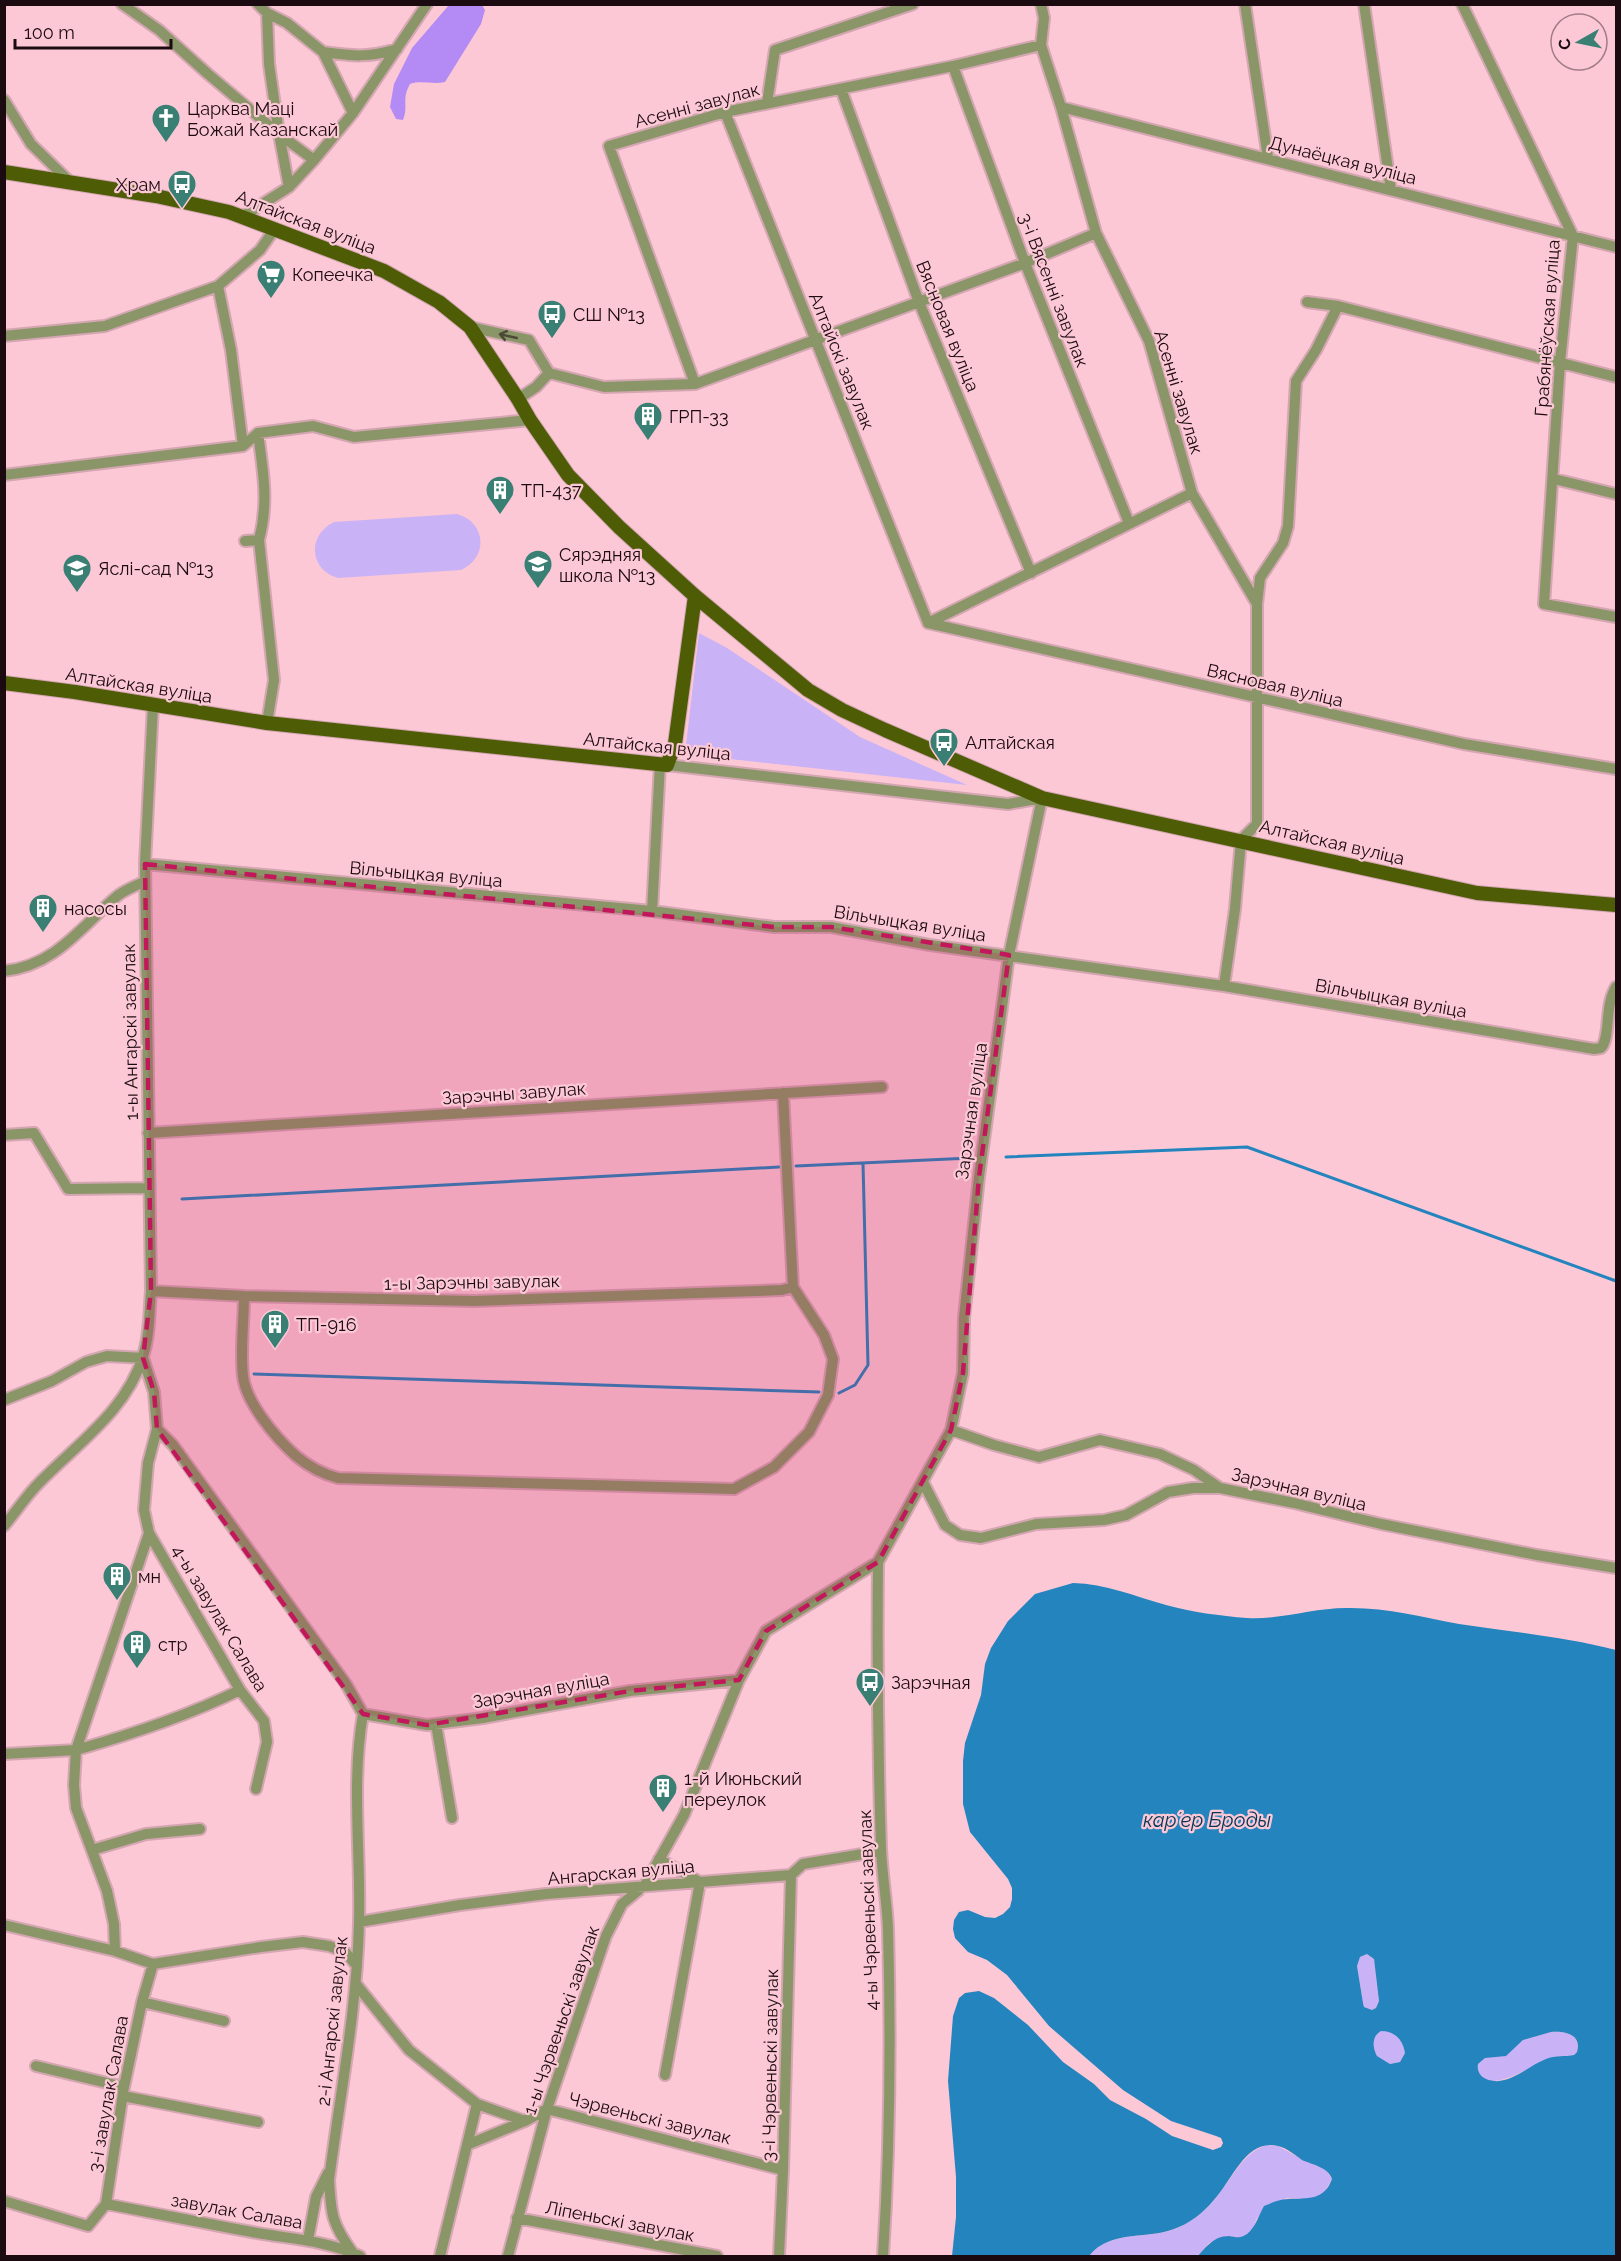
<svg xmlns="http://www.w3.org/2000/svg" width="1621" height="2261" font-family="Raleway,sans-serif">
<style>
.green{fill:#cab2f6}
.forest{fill:#b48bf4}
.water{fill:#2484be;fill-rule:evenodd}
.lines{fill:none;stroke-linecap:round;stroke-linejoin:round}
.stream{stroke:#2484be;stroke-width:3}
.minor-casing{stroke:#d4a6b2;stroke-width:14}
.major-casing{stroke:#d4a6b2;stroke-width:16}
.minor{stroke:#8a9667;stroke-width:10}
.major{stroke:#4d5c05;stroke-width:14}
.oneway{stroke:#4d4937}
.marked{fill:#c2185b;fill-opacity:0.2;stroke:#c2185b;stroke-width:4.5;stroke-dasharray:12 8;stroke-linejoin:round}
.labels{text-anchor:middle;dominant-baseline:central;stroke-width:4.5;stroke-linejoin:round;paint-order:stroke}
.street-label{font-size:18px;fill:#1b0a0f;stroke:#fcc8d6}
.poi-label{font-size:18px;fill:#1b0a0f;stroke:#fcc8d6;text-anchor:start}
.water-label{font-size:20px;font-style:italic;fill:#023755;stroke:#fcc8d6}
</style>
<rect width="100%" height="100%" fill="#fcc8d6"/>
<!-- green -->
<path class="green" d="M 457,514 C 486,522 489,557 461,570 L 338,578 C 309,570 307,535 334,522 Z
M 699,633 L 727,648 L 860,737 L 967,785 L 685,754 Z
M 1367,1954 L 1374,1959 L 1379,2001 L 1376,2008 L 1372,2010 L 1364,2007 L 1363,2003 L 1357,1966 L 1360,1957 Z
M 1381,2031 C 1395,2030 1403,2040 1405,2053 L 1400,2062 L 1390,2064 L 1377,2056 C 1372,2047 1372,2036 1381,2031 Z
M 1551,2032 C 1565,2031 1581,2034 1577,2052 L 1574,2055 C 1567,2057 1558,2055 1551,2058 C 1539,2062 1474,2104 1478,2064 L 1485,2058 L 1511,2051 L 1523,2040 Z
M 1267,2145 L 1278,2146 L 1305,2161 L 1325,2169 L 1332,2179 L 1324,2193 L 1312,2199 L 1286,2198 L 1257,2218 L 1253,2229 L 1245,2236 L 1237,2238 L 1228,2236 L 1209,2243 L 1198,2256 L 1089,2256 C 1112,2228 1151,2241 1180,2227 C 1195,2220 1210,2207 1219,2194 C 1234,2175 1243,2153 1267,2145 Z"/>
<!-- forest -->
<path class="forest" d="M 449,5 L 482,5 L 485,10 L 481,24 L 445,82 C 433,85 422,80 410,84 C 401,100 409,106 403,120 L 396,119 L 390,107 L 394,84 L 412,48 Z"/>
<!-- water -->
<path class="water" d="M 1073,1583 C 1106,1584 1134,1596 1166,1605 C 1192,1612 1220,1616 1247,1618 C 1280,1620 1313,1608 1346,1608 C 1384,1607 1422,1617 1459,1624 C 1512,1632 1565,1637 1616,1650 L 1616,2256 L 1198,2256 C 1206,2247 1214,2236 1229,2236 C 1236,2237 1240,2239 1247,2234 C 1255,2228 1259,2215 1264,2206 C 1272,2203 1279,2199 1288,2199 C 1307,2198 1324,2201 1332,2179 C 1328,2167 1313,2165 1302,2160 C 1295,2155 1287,2148 1278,2146 C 1248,2138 1233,2177 1218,2195 C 1208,2208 1194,2221 1179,2227 C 1150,2241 1111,2228 1089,2256 L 952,2256 L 956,2217 L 956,2177 L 948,2081 L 953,2016 L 959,1998 L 965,1993 L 979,1991 L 994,1998 L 1028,2025 L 1063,2062 L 1094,2084 L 1110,2100 L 1146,2119 L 1172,2136 L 1213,2150 L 1221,2147 L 1223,2143 L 1221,2138 L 1216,2136 L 1171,2121 L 1123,2090 L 1049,2026 L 1007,1975 L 987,1960 L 968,1952 L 955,1938 L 953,1929 L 954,1920 L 959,1912 L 968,1910 L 985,1917 L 995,1918 L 1003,1914 L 1010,1907 L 1012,1899 L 1012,1888 L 1008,1879 L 970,1832 L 963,1804 L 963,1761 L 965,1743 L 981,1695 L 985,1664 L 991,1648 L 1008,1621 L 1035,1594 ZM 1367,1954 L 1374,1959 L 1379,2001 L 1376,2008 L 1372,2010 L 1364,2007 L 1363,2003 L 1357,1966 L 1360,1957 ZM 1381,2031 C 1395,2031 1403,2040 1405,2053 L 1400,2062 L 1390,2064 L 1377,2056 C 1372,2047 1372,2036 1381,2031 ZM 1551,2032 C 1565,2031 1582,2034 1577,2052 L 1574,2055 C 1565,2057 1555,2055 1546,2059 C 1527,2066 1508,2088 1486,2079 C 1479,2076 1477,2070 1478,2064 L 1485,2058 L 1506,2056 L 1523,2040 Z"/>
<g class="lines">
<!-- stream -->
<path class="stream" d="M 1006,1157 L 1247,1147 L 1616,1281
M 796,1166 L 971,1158
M 182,1199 L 779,1167
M 254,1374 L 819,1392
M 839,1393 L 855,1385 L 868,1365 L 863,1163"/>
<!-- minor casing -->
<g class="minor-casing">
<path id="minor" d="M 122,4 L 159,30 L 208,74 L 279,134 L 269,64 L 267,13 L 258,4
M 1041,4 L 1044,18 L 1041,45 L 1061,107 L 1096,233 L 1149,341 L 1192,493 L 1257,604
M 1245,4 L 1268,158
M 1364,4 L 1391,190
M 1462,4 L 1573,236 L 1560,362 L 1544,604 L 1616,617
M 267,13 L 287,23 L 323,52 L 353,113
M 323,52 C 353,56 368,58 397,49
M 953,66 L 1025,263 L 1129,523
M 841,89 L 919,302 L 1031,573
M 4,100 L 31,144 L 69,181
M 767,103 L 775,50 L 913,4
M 1061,107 L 1616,247
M 725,112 L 928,623
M 289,187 L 279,134 L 314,160
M 242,217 L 289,187 L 314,160 L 353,113 L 427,4
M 218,286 L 231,350 L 243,446
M 1307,302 L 1338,306 L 1616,377
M 470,327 L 529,340 L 549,373 L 536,387 L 518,399
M 4,336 L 105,326 L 218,286 L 260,250 L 274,230
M 549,373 L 604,387 L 695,384 L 1025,263 L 1096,233
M 695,384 L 609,146 L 725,112 L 953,66 L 1041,45
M 258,433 C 263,471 269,502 259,540 L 274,680 L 267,723
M 4,475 L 243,446 L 258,433 L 313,426 L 354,437 L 530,420
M 1554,479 L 1616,494
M 245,541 L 259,540
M 928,623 L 1464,744 L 1616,769
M 928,623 L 1192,493
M 145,864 L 652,911 L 774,927 L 831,927 L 930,945 L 1224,986 L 1594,1049 L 1601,1048 C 1611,1037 1604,1006 1616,987
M 652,911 L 660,764
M 4,971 C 55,966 81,927 116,897 C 124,890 136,886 145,881
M 1224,986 L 1235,909 L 1241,840 L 1257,824 L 1257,604 L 1260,578 L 1283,543 L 1288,526 L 1296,381 L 1316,350 L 1338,306
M 148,1133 L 882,1087
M 4,1135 L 34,1133 L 68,1189 L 148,1188
M 151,1291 L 244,1296 L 475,1301 L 782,1290 L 793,1287
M 244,1296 C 244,1322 240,1350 243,1376 C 246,1403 276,1438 296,1456 C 308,1466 323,1474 338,1478 L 734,1489 L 774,1467 L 809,1432 L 828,1395 L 833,1359 L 824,1335 L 793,1287 L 783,1093
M 4,1400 L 52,1381 L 86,1362 L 107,1356 L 143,1358 L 154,1392 L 157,1429 L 148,1463 L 144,1510 L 149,1533 L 76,1750
M 157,1429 L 173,1445 L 346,1684 L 363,1714 L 427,1725 L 483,1718 L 630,1691 L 739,1680 L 766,1631 L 878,1562 L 951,1430 L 963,1373 L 964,1318 L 979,1177 L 1009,955 L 1042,798 L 1008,804 L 667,765
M 951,1430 L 994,1445 L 1039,1457 L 1100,1440 L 1160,1454 L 1194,1470 L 1220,1488 L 1294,1503 L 1381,1524 L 1537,1555 L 1616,1568
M 923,1482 L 945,1525 L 960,1535 L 981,1538 L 1036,1524 L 1104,1520 L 1126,1515 L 1168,1492 L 1193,1488 L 1220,1488
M 4,1526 C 16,1512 26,1496 39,1483 C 77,1444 127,1410 143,1356 C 150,1335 149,1313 151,1291 L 145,864 L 153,705
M 149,1533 L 240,1690 L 264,1721 L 267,1742 L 256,1789
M 878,1562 C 877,1657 878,1753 881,1848 C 882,1875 887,1902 888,1929 C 891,2038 890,2148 883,2256
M 436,1724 L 452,1818
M 76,1750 C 133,1734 187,1716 240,1690
M 4,1754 L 76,1750 L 74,1785 L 76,1808 L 107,1891 L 114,1924 L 115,1951
M 92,1850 L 146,1834 L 200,1829
M 659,1859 L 700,1882 L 665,2075
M 359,1922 L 460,1905 L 546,1894 L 791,1875 L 803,1864 L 881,1851
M 4,1925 L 115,1951 L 153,1964 L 261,1947 L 303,1942 L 329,1946 L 345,1952 L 357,1966
M 356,1984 L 409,2050 L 477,2104 L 525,2121 L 547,2109 L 783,2170
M 142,2002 L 224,2021
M 36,2066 L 124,2087
M 123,2096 L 258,2122
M 467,2145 L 525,2121
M 4,2201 L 88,2226 L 106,2204 L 124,2087 L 142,2002 L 153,1964
M 106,2204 C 154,2213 203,2223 252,2232 C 289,2239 325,2240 360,2256
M 517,2218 L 717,2256
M 308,2240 L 316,2197 L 328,2173
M 353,2253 C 332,2224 331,2215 329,2180 C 340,2095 357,2009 359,1923 C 361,1853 351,1782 363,1714
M 440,2256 L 477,2104
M 508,2256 L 547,2109 L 606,1936 L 622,1904 L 645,1885 L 684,1815 L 739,1680
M 779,2256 L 783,2170 L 791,1875"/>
</g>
<!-- major casing -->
<g class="major-casing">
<path id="major" d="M 4,172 L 156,196 L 229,212 L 384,271 L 439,302 L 470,327 L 518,399 L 530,420 L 568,475 L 619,527 L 695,596 L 808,690 L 842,710 L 885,730 L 1042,798 L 1477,893 L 1616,905
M 4,683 L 75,692 L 267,723 L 667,765 L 675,744 L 695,596"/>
</g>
<!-- minor -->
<use href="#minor" class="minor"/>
<!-- major -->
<use href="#major" class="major"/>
</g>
<!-- one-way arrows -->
<defs><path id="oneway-shaft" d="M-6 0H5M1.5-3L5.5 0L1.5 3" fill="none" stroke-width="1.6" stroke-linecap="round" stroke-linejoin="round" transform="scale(1.5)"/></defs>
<use class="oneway" href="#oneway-shaft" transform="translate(508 336) rotate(-167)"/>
<!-- marked area -->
<path class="marked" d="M 145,864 L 774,927 L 831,927 L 1009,955 L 979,1177 L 963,1373 L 951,1430 L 878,1562 L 766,1631 L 739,1680 L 630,1691 L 427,1725 L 363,1714 L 157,1429 L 154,1392 L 143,1358 L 151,1291 Z"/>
<!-- icons -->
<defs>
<g id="church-pin" transform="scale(1.5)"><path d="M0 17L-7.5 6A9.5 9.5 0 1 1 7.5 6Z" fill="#3a7f73" stroke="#fcc8d6"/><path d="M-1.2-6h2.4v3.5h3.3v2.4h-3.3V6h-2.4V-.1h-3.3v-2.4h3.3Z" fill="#fff"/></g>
<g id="bus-pin" transform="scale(1.5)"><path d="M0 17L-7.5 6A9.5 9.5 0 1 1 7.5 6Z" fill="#3a7f73" stroke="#fcc8d6"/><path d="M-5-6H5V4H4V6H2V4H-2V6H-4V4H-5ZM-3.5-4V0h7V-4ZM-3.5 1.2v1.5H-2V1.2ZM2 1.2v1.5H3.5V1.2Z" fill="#fff"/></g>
<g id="supermarket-pin" transform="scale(1.5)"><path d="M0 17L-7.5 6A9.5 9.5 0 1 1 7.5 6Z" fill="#3a7f73" stroke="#fcc8d6"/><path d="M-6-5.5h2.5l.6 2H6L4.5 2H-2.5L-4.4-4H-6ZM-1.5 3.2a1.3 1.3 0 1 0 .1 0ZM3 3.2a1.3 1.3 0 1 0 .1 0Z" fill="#fff"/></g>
<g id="building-pin" transform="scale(1.5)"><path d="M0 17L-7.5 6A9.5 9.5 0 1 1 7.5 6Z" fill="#3a7f73" stroke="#fcc8d6"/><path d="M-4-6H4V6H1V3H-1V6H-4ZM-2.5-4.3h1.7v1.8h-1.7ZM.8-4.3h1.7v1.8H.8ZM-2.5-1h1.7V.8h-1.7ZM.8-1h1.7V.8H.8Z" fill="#fff"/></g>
<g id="school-pin" transform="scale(1.5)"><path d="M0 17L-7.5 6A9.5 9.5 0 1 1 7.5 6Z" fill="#3a7f73" stroke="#fcc8d6"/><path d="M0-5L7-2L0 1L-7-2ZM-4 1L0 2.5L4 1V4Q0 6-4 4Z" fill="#fff"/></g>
</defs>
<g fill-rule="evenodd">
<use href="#church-pin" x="166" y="118"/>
<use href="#bus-pin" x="182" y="184"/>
<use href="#supermarket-pin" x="271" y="274"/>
<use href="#bus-pin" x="552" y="314"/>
<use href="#building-pin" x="648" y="416"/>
<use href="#building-pin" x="500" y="490"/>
<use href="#school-pin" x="538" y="564"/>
<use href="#school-pin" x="77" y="568"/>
<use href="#bus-pin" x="944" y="742"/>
<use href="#building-pin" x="43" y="908"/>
<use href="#building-pin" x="275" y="1324"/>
<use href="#building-pin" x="117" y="1576"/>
<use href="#building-pin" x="137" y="1644"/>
<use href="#bus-pin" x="870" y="1682"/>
<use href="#building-pin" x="663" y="1788"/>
</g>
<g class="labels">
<!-- street labels -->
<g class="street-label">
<text transform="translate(697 105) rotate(-15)">Асенні завулак</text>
<text transform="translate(1343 160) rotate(14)">Дунаёцкая вуліца</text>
<text transform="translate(306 222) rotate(21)">Алтайская вуліца</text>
<text transform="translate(1054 290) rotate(69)">3-і Вясенні завулак</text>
<text transform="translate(948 326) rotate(68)">Вясновая вуліца</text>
<text transform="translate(1547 328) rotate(-86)">Грабянёўская вуліца</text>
<text transform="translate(842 361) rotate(68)">Алтайскі завулак</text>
<text transform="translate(1179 392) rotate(73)">Асенні завулак</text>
<text transform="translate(139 685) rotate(9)">Алтайская вуліца</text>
<text transform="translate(1275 685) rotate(13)">Вясновая вуліца</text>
<text transform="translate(657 746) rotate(6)">Алтайская вуліца</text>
<text transform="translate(1332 842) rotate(13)">Алтайская вуліца</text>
<text transform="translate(426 874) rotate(5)">Вільчыцкая вуліца</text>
<text transform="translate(910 923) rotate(9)">Вільчыцкая вуліца</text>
<text transform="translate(1391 998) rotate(10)">Вільчыцкая вуліца</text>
<text transform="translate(130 1032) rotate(-91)">1-ы Ангарскі завулак</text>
<text transform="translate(514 1093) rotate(-4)">Зарэчны завулак</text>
<text transform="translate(971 1111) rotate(-82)">Зарэчная вуліца</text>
<text transform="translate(472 1282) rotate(-1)">1-ы Зарэчны завулак</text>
<text transform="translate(1299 1489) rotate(13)">Зарэчная вуліца</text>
<text transform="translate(220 1618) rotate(59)">4-ы завулак Салава</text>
<text transform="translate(541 1690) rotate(-10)">Зарэчная вуліца</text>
<text transform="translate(621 1872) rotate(-5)">Ангарская вуліца</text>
<text transform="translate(868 1910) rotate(-92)">4-ы Чэрвеньскі завулак</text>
<text transform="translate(561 2020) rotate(-71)">1-ы Чэрвеньскі завулак</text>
<text transform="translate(332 2021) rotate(-84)">2-і Ангарскі завулак</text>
<text transform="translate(770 2065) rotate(-89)">3-і Чэрвеньскі завулак</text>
<text transform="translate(108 2094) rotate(-80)">3-і завулак Салава</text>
<text transform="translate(650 2118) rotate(14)">Чэрвеньскі завулак</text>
<text transform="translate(237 2211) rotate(10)">завулак Салава</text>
<text transform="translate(620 2221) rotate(11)">Ліпеньскі завулак</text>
</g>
<!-- poi labels -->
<g class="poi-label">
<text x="187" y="108">Царква Маці<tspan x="187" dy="21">Божай Казанскай</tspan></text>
<text x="161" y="184" text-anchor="end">Храм</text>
<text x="292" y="274">Копеечка</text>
<text x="573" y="314">СШ №13</text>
<text x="669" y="416">ГРП-33</text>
<text x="521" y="490">ТП-437</text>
<text x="559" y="554">Сярэдняя<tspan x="559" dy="21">школа №13</tspan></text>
<text x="98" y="568">Яслі-сад №13</text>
<text x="965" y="742">Алтайская</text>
<text x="64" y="908">насосы</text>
<text x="296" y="1324">ТП-916</text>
<text x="138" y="1576">мн</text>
<text x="158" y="1644">стр</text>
<text x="891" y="1682">Зарэчная</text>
<text x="684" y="1778">1-й Июньский<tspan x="684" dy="21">переулок</tspan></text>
</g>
<!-- water labels -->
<g class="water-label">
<text x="1207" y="1820">карʼер Броды</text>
</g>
</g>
<!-- border -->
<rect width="1621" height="2261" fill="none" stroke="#1b0a0f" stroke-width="12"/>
<!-- north arrow -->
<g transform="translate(1579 42) rotate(261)"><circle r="28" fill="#fcc8d6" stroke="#a27c86" stroke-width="1.5"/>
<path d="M0-4.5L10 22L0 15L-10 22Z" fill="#3a7f73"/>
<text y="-9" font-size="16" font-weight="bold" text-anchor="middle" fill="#1b0a0f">С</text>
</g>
<!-- scale -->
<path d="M15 39v9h156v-9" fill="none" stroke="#1b0a0f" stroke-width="3"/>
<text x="24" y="39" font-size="18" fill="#1b0a0f" stroke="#fcc8d6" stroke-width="4.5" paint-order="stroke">100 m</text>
</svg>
